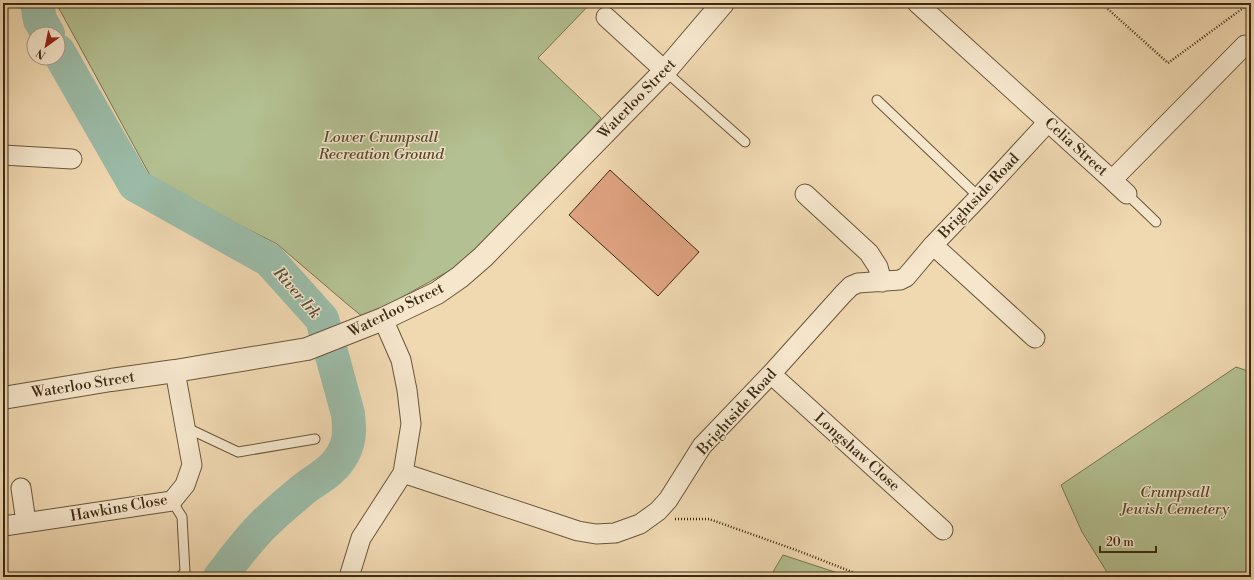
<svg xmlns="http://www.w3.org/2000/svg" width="1254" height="580" font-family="'Libre Bodoni',serif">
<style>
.green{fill:#b3c091;stroke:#787552}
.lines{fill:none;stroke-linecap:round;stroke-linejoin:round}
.river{stroke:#9bbba7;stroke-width:34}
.building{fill:#e0a381;stroke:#3c2a12}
.service-casing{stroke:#69563a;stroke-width:11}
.minor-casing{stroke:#69563a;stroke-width:21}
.tertiary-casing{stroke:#69563a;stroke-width:24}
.path{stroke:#3c2a12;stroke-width:2.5;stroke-dasharray:1 2;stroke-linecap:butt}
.service{stroke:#f5e6cc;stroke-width:9}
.minor{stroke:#f5e6cc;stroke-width:19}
.tertiary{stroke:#f5e6cc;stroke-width:22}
.labels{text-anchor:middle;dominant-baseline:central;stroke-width:3;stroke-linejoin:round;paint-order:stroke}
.street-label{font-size:15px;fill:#3c2a12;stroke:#f5e6cc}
.park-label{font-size:15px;font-style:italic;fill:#54482b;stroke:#f5e6cc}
.water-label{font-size:16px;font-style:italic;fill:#544e37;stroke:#f5e6cc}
</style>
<rect width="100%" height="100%" fill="#f0d8b1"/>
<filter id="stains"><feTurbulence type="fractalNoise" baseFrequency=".005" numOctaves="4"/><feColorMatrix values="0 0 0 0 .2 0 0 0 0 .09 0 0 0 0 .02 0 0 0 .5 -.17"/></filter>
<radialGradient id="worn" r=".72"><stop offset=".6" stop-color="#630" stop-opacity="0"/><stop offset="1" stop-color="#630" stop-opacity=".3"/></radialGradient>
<!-- green -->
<path class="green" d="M 56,3 L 591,3 L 538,58 L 601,118 L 569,157 L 474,257 L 386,306 L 363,317 L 347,304 L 277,244 L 153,181 Z
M 1236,367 L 1251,372 L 1251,577 L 1110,577 L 1082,532 L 1061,485 Z
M 783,555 L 850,577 L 770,577 Z"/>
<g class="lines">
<!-- river -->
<path class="river" d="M 37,3 L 40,20 L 48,34
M 58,51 L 135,185 L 269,260 L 322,319 L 348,414 C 350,432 350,445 339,460 C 329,475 312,481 299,493 C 287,503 274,514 263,525 C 247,541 234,559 220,577"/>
</g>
<!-- building -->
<path class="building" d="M 610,170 L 699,252 L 658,296 L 569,215 Z"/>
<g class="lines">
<!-- service casing -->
<g class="service-casing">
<path id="service" d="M 665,71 L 745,142
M 877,100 L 979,197
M 1127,194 L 1156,222
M 185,427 L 238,452 L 315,439
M 172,501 L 182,517 L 185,572 L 180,577"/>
</g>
<!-- minor casing -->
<g class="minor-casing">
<path id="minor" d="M 917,3 L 1112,180 L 1245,45
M 606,17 L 665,71
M 3,155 L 72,159
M 1112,180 L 1127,194
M 805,194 L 869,253 L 878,267 L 882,282
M 933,245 L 1035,338
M 771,374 L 943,530
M 403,473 L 578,531 L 596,534 L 615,533 L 640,524 L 658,511 L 668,500 L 702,446 L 771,374 L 843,294 L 851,286 L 858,283 L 900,280 L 906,277 L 933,245 L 979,197 L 1048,122
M 21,488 L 26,522
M 4,526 L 172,501 L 185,485 L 192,465 L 175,371
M 349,577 L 361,538 L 403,473 L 411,424 L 407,390 L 401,360 L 383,319"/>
</g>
<!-- tertiary casing -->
<g class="tertiary-casing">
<path id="tertiary" d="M 3,398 L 111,380 L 175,371 L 307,349 L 383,319 L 437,293 L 460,277 L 483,257 L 665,71 L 723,3"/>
</g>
<!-- path -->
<path class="path" d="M 1101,3 L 1168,63 L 1250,3
M 675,519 L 709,519 L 796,550 L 865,577"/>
<!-- service -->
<use href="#service" class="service"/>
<!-- minor -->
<use href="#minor" class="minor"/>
<!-- tertiary -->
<use href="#tertiary" class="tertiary"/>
</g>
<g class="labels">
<!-- street labels -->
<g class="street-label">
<text transform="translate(637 99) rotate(-46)">Waterloo Street</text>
<text transform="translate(1076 147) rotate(42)">Celia Street</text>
<text transform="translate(979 196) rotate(-47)">Brightside Road</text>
<text transform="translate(396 310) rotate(-26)">Waterloo Street</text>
<text transform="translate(83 385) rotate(-9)">Waterloo Street</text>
<text transform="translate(737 412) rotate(-48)">Brightside Road</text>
<text transform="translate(857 452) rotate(42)">Longshaw Close</text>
<text transform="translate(119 508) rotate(-10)">Hawkins Close</text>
</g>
<!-- park labels -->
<g class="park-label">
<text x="381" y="137">Lower Crumpsall<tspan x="381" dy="17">Recreation Ground</tspan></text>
<text x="1175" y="492">Crumpsall<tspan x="1175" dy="17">Jewish Cemetery</tspan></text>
</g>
<!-- water labels -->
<g class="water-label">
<text transform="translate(297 293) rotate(49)">River Irk</text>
</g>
</g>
<!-- margin -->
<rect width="1254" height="580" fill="none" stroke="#f0d8b1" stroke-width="16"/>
<rect x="4" y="4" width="1246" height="572" fill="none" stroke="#3c2a12" stroke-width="2"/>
<rect x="8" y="8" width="1238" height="564" fill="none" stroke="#3c2a12"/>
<!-- north arrow -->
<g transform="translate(46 46) rotate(213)"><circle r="19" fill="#f5e6cc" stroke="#ab9b82"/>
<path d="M0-3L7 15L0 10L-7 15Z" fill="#8f2418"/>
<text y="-6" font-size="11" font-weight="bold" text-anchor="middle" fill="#3c2a12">N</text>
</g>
<!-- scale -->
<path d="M1100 546v6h56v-6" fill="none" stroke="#3c2a12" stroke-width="2"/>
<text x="1106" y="546" font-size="12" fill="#3c2a12" stroke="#f5e6cc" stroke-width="3" paint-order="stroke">20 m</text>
<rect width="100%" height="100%" filter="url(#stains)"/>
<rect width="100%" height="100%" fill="url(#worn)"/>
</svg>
